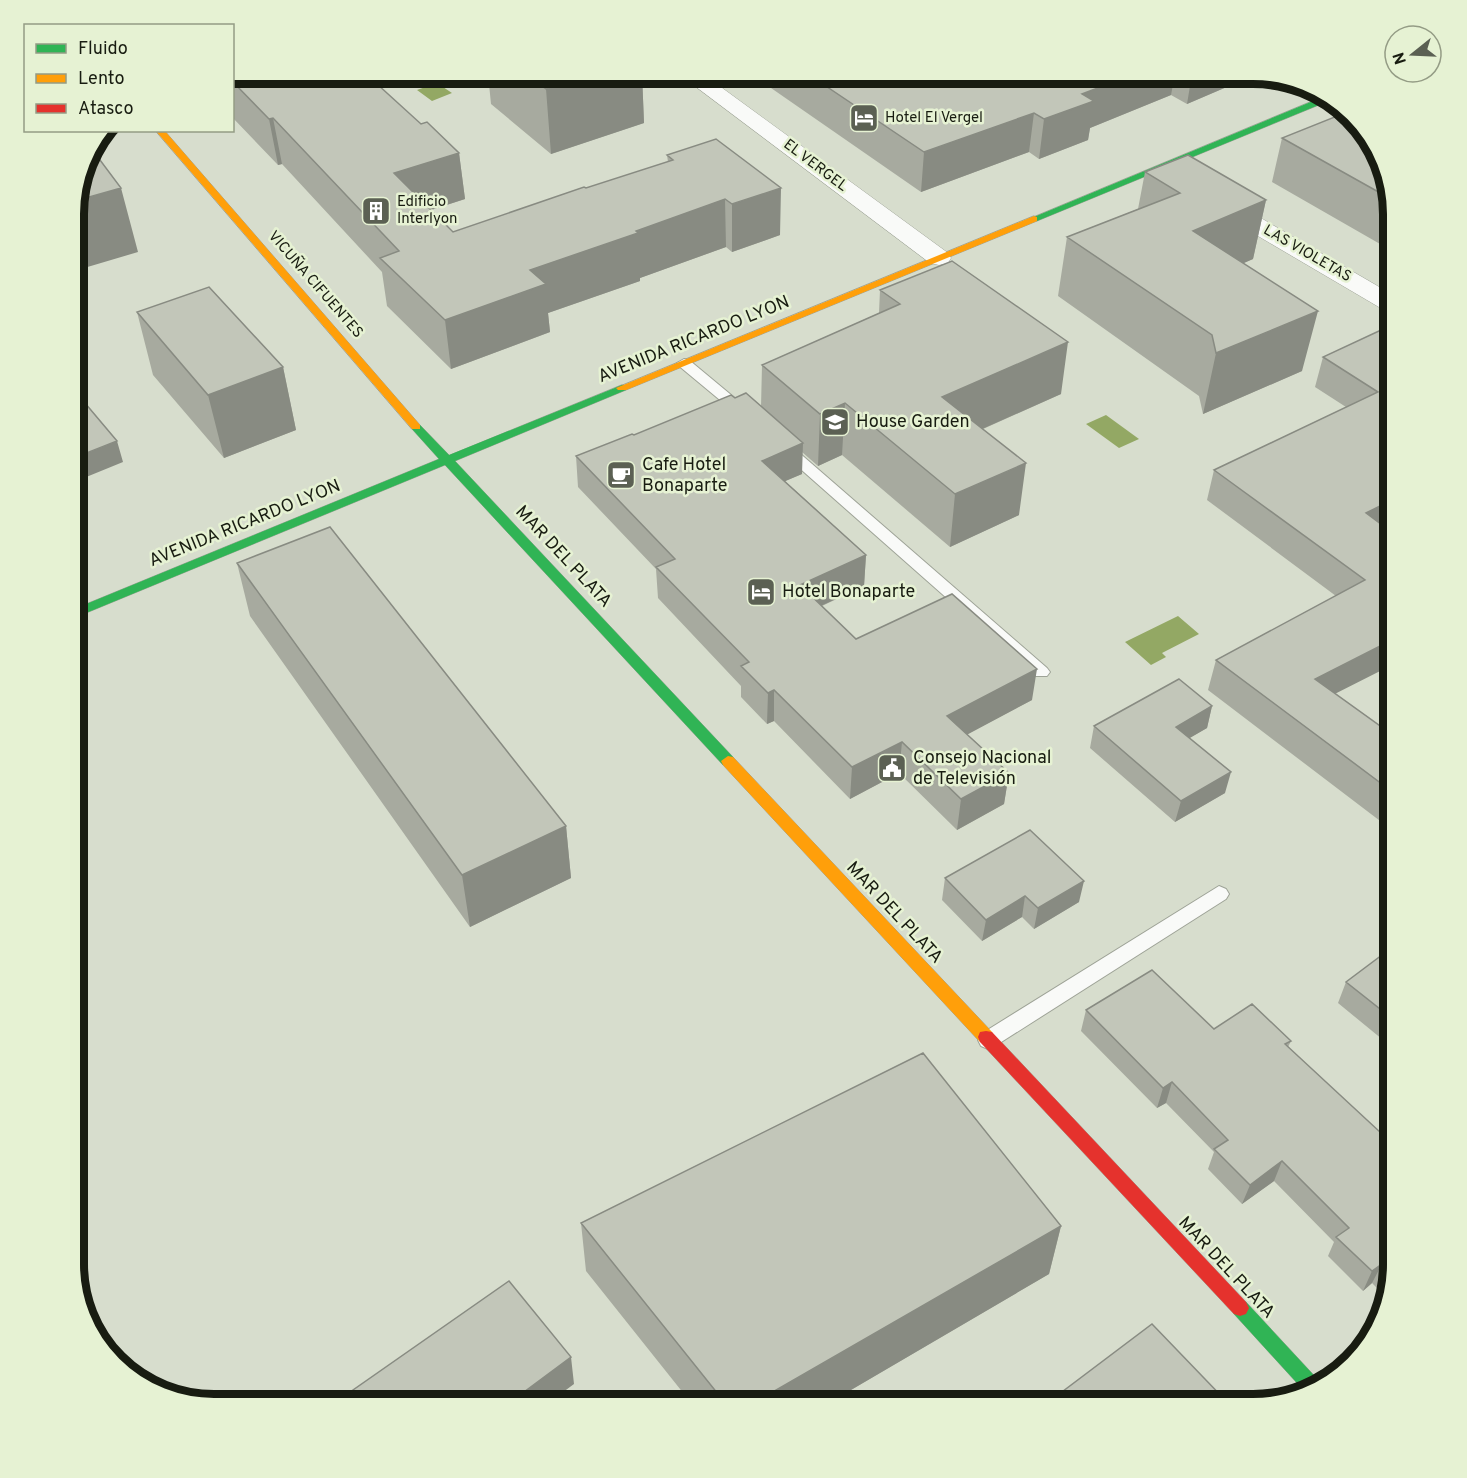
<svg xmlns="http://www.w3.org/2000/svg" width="1467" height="1478" font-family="Overpass,sans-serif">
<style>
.water{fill:#93a864}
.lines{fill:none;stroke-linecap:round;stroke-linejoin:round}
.lane-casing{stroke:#9ea397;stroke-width:2}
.street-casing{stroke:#9ea397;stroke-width:1}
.fast-casing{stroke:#9ea397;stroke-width:1}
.slow-casing{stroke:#9ea397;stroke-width:1}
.jam-casing{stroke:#9ea397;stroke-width:1}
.lane{fill:#f9faf8;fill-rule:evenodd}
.street{fill:#f9faf8;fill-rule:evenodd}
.fast{fill:#30b455;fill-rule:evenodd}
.slow{fill:#ff9f0a;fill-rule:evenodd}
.jam{fill:#e5322d;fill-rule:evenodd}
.wall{fill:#a7aa9f}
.shaded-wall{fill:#888b82}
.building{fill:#c2c6b9;stroke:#888b82;stroke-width:1.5}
.labels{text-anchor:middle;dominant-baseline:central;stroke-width:5;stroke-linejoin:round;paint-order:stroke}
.far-poi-label{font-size:15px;fill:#181c11;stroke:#e6f2d3;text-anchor:start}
.far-street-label{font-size:15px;fill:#181c11;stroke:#e6f2d3}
.street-label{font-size:18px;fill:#181c11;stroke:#e6f2d3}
.poi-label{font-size:18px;fill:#181c11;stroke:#e6f2d3;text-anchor:start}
.rim{fill:none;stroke:#181c11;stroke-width:8}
</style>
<rect width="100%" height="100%" fill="#d7ddcd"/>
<!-- water -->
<path class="water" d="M 437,83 L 452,93 L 432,101 L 417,90 Z
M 1106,415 L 1139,439 L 1119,448 L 1086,424 Z
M 1178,616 L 1199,634 L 1162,653 L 1166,657 L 1151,665 L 1125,642 Z"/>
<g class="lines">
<!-- lane casing -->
<g class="lane-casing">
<path id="lane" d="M 684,359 L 689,360 L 748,409 L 750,412 L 748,415 L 738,415 L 679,366 L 677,363 Z
M 784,442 L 789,444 L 1047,668 L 1050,672 L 1047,676 L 1035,676 L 779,450 L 776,447 Z
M 1219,886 L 1226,889 L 1229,894 L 1226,899 L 995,1046 L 988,1049 L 981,1046 L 978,1040 L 981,1034 Z"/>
</g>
<!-- street casing -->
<g class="street-casing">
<path id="street" d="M 679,74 L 703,74 L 948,253 L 951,258 L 948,263 L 939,265 L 930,263 Z
M 1291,81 L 1315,88 L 1335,103 C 1321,108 1297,96 1289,84 Z
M 1220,197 L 1228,199 L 1393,295 L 1393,313 L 1384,310 L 1212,209 L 1208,204 L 1212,199 Z"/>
</g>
<!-- fast casing -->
<g class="fast-casing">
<path id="fast" d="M 1325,96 L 1331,100 L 1037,221 L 1029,219 Z
M 622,385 L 626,386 L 626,390 L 455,461 L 733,757 L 735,761 L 733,765 L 723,765 L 445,465 L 74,618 L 74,609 L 439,459 L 412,429 L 412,425 L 420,425 L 449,455 Z
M 1240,1300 L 1246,1302 L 1322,1384 L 1307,1394 L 1234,1314 L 1231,1308 L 1234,1302 Z"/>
</g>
<!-- slow casing -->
<g class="slow-casing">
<path id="slow" d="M 155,130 L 164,130 L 420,425 L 420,429 L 412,429 Z
M 1034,216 L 1037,217 L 1037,221 L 626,390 L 618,390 L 616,388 Z
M 728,756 L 733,757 L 992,1032 L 994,1037 L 992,1042 L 986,1043 L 980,1042 L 723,765 L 721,761 Z"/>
</g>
<!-- jam casing -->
<g class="jam-casing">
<path id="jam" d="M 986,1031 L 992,1032 L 1246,1302 L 1249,1308 L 1246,1314 L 1240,1316 L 1234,1314 L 980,1042 L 978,1037 L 980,1032 Z"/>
</g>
<!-- lane -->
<use href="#lane" class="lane"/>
<!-- street -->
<use href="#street" class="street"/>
<!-- fast -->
<use href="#fast" class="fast"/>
<!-- slow -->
<use href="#slow" class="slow"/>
<!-- jam -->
<use href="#jam" class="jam"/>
</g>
<!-- wall -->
<path class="wall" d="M 232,74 L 421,124 L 459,153 L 465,199 L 431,210 L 453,232 L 668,162 L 667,155 L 780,235 L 732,252 L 726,247 L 640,278 L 640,281 L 548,313 L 550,332 L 451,369 L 387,306 L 382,272 L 282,164 L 278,165 L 232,117 Z
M 488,74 L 642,74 L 644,123 L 551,154 L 491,104 Z
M 751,74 L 1245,74 L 1243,80 L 1187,104 L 1171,95 L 1090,128 L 1088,140 L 1039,159 L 1029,152 L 921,192 Z
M 1282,138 L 1386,168 L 1394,214 L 1394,252 L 1272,182 Z
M 1145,172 L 1266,200 L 1253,259 L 1243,263 L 1302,371 L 1203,414 L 1199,396 L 1058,296 L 1067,237 L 1138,209 Z
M 880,290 L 1061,394 L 983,429 L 1019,515 L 950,547 L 842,455 L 818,466 L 802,452 L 802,474 L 785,481 L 866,555 L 864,586 L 822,606 L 856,639 L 1032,700 L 967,734 L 1009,773 L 1004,804 L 957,830 L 899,773 L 850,799 L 774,721 L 767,724 L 741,697 L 741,686 L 658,598 L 656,569 L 578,487 L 576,456 L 735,398 L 761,407 L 762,365 L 879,313 Z
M 137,312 L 283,367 L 296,430 L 224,458 L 153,375 Z
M 1394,324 L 1394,524 L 1385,528 L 1335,694 L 1394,736 L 1394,829 L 1392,830 L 1208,690 L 1216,660 L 1336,596 L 1207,500 L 1214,470 L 1346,407 L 1315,387 L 1323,357 Z
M 237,563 L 566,826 L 571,878 L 470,927 L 250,616 Z
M 1212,706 L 1207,728 L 1189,738 L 1225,793 L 1175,822 L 1090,748 L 1094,726 Z
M 945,878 L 1079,902 L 1034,929 L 1022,917 L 982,941 L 942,900 Z
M 1394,890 L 1394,926 L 1380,915 L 1388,894 Z
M 1394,946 L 1394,1039 L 1388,1044 L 1338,1003 L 1346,982 Z
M 1086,1010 L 1291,1041 L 1288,1047 L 1394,1264 L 1386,1297 L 1372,1283 L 1363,1291 L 1328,1256 L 1334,1242 L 1274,1181 L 1242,1204 L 1208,1169 L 1214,1152 L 1166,1103 L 1157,1108 L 1081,1031 Z
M 581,1223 L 1061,1226 L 1049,1274 L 827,1404 L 692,1404 L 586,1271 Z"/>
<!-- shaded-wall -->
<path class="shaded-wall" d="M 596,74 L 642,74 L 644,123 L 551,154 L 546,89 Z
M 1135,74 L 1175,74 L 1171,95 L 1090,128 L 1088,140 L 1039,159 L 1044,119 L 1082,94 Z
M 1192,74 L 1245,74 L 1243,80 L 1187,104 Z
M 1034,113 L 1029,152 L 921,192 L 924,152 Z
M 273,118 L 282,164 L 278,165 L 269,119 Z
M 459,153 L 465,199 L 400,220 L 394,173 Z
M 121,188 L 138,252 L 74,271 L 74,204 L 75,201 Z
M 781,188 L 780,235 L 732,252 L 732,204 Z
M 725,199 L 726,247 L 640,278 L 640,281 L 548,313 L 550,332 L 451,369 L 445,320 L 530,270 L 636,231 Z
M 1266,200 L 1253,259 L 1181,291 L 1193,231 Z
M 1318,311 L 1302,371 L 1203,414 L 1216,353 Z
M 1068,342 L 1061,394 L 937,449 L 942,397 Z
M 283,367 L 296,430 L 224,458 L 208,395 Z
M 845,403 L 842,455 L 818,466 L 820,414 Z
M 117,441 L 123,462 L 74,482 L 74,458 Z
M 803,443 L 802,474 L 762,491 L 762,461 Z
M 1026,463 L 1019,515 L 950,547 L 955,494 Z
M 1394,499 L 1394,524 L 1357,543 L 1366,513 Z
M 866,555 L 864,586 L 799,616 L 800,585 Z
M 1394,639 L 1394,664 L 1305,709 L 1315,679 Z
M 1037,669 L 1032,700 L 944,747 L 947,716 Z
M 774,690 L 774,721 L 767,724 L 768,693 Z
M 1212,706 L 1207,728 L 1171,749 L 1176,727 Z
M 902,742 L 899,773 L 850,799 L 852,767 Z
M 1231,772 L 1225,793 L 1175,822 L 1181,801 Z
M 1009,773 L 1004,804 L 957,830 L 961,799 Z
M 566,826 L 571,878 L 470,927 L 462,875 Z
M 1084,881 L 1079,902 L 1034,929 L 1038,908 Z
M 1025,896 L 1022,917 L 982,941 L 986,920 Z
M 1394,1030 L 1394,1039 L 1388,1044 Z
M 1172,1082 L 1166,1103 L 1157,1108 L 1163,1088 Z
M 1282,1161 L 1274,1181 L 1242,1204 L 1250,1185 Z
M 1061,1226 L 1049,1274 L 827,1404 L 752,1404 Z
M 1382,1264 L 1372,1283 L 1363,1291 L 1372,1271 Z
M 571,1357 L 574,1384 L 547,1404 L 512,1404 L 512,1401 Z"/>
<!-- building -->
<path class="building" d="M 232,74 L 366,74 L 421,124 L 427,122 L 459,153 L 394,173 L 453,232 L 584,187 L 586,188 L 673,160 L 667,155 L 716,139 L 781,188 L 732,204 L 725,199 L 636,231 L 638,233 L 530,270 L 546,284 L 445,320 L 380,258 L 399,251 L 273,118 L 269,119 L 232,81 Z
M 526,74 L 596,74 L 546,89 Z
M 808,74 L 1135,74 L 1082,94 L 1094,101 L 1044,119 L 1034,113 L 924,152 Z
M 1347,112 L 1359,122 L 1386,168 L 1391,199 L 1282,138 Z
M 91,148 L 121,188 L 75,201 L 88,152 Z
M 1188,155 L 1266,200 L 1193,231 L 1318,311 L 1216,353 L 1212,335 L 1067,237 L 1180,193 L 1145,172 Z
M 952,261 L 1068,342 L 942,397 L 1026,463 L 955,494 L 845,403 L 820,414 L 762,365 L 900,304 L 880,290 Z
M 209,287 L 283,367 L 208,395 L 137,312 Z
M 1394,324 L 1394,499 L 1366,513 L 1394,534 L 1394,639 L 1315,679 L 1394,736 L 1394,793 L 1216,660 L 1365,580 L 1214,470 L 1378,392 L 1323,357 Z
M 74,390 L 117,441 L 74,458 Z
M 746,393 L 803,443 L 762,461 L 866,555 L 800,585 L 856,639 L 952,594 L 1037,669 L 947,716 L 1009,773 L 961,799 L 902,742 L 852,767 L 774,690 L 768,693 L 741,666 L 749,662 L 656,567 L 675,559 L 576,456 L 632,434 L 634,435 L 731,395 L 735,398 Z
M 330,527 L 566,826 L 462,875 L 237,563 Z
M 1179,679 L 1212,706 L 1176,727 L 1231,772 L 1181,801 L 1094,726 Z
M 1030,830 L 1084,881 L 1038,908 L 1025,896 L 986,920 L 945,878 Z
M 1394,890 L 1394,898 L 1388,894 Z
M 1394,946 L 1394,1020 L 1346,982 Z
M 1152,970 L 1214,1029 L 1252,1004 L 1291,1041 L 1285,1044 L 1394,1145 L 1394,1264 L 1391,1273 L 1382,1264 L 1372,1271 L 1336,1237 L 1349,1228 L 1282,1161 L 1250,1185 L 1214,1149 L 1228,1140 L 1172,1082 L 1163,1088 L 1086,1010 Z
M 923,1053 L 1061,1226 L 752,1404 L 726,1404 L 581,1223 Z
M 509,1281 L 571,1357 L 512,1401 L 514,1404 L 333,1404 Z
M 1152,1324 L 1229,1404 L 1046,1404 Z
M 1035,1399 L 1040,1404 L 1028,1404 Z"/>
<!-- icons -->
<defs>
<g id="hotel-square" transform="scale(1.5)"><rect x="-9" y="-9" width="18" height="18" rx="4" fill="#5b6053" stroke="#e6f2d3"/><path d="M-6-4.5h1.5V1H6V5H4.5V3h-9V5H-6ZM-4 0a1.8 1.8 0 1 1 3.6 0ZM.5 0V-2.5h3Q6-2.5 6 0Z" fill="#fff"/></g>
<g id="building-square" transform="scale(1.5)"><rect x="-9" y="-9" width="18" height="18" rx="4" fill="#5b6053" stroke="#e6f2d3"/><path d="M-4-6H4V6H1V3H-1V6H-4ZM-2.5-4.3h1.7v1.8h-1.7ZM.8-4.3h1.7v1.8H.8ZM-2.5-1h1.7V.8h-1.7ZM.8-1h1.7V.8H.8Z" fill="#fff"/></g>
<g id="school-square" transform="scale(1.5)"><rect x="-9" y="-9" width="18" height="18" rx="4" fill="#5b6053" stroke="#e6f2d3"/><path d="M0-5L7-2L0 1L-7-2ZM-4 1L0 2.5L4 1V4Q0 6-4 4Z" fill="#fff"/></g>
<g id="cafe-square" transform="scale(1.5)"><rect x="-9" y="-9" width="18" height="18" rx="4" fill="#5b6053" stroke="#e6f2d3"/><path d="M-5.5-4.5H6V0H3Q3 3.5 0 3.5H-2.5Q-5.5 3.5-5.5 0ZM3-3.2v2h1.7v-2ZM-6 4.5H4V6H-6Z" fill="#fff"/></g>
<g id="civic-square" transform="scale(1.5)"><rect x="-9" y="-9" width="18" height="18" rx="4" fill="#5b6053" stroke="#e6f2d3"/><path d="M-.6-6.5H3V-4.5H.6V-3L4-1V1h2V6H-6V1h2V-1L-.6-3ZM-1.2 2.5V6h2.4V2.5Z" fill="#fff"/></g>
</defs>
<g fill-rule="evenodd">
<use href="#hotel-square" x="864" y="118"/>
<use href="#building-square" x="376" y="211"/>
<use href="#school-square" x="835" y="422"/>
<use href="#cafe-square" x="621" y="475"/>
<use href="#hotel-square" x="761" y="592"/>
<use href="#civic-square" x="892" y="768"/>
</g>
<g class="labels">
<!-- far-poi labels -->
<g class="far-poi-label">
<text x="885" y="118">Hotel El Vergel</text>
<text x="397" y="202">Edificio<tspan x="397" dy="17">Interlyon</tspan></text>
</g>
<!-- far-street labels -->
<g class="far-street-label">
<text transform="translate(815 166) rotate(37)">EL VERGEL</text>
<text transform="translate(1307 254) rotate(30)">LAS VIOLETAS</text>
<text transform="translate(315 285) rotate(49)">VICUÑA CIFUENTES</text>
</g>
<!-- street labels -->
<g class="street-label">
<text transform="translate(694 340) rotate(-22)">AVENIDA RICARDO LYON</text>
<text transform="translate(245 524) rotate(-22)">AVENIDA RICARDO LYON</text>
<text transform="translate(563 557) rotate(47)">MAR DEL PLATA</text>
<text transform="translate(894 913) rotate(47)">MAR DEL PLATA</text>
<text transform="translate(1226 1268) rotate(47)">MAR DEL PLATA</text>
</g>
<!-- poi labels -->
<g class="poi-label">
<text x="856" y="422">House Garden</text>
<text x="642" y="465">Cafe Hotel<tspan x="642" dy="21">Bonaparte</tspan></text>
<text x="782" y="592">Hotel Bonaparte</text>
<text x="913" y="758">Consejo Nacional<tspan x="913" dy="21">de Televisión</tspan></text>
</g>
</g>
<!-- crop -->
<path d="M0 0H1467V1478H0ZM214 84H1253A130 130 0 0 1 1383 214V1264A130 130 0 0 1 1253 1394H214A130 130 0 0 1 84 1264V214A130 130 0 0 1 214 84Z" fill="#e6f2d3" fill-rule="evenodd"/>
<path class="rim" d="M214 84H1253A130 130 0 0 1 1383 214V1264A130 130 0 0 1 1253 1394H214A130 130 0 0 1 84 1264V214A130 130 0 0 1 214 84Z"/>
<!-- legend -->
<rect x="24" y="24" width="210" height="108" fill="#e6f2d3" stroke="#949c85" stroke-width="1.5"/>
<rect x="36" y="44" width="30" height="9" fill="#30b455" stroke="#949c85" stroke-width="1.5"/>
<text x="78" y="54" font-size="18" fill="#181c11">Fluido</text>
<rect x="36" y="74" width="30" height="9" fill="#ff9f0a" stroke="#949c85" stroke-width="1.5"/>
<text x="78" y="84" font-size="18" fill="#181c11">Lento</text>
<rect x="36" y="104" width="30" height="9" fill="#e5322d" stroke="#949c85" stroke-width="1.5"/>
<text x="78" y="114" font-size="18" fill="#181c11">Atasco</text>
<!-- north arrow -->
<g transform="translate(1413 54) rotate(252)"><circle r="28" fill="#e6f2d3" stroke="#949c85" stroke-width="1.5"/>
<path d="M0-4.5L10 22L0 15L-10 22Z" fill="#5b6053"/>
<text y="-9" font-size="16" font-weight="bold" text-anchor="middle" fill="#181c11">N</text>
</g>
</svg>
